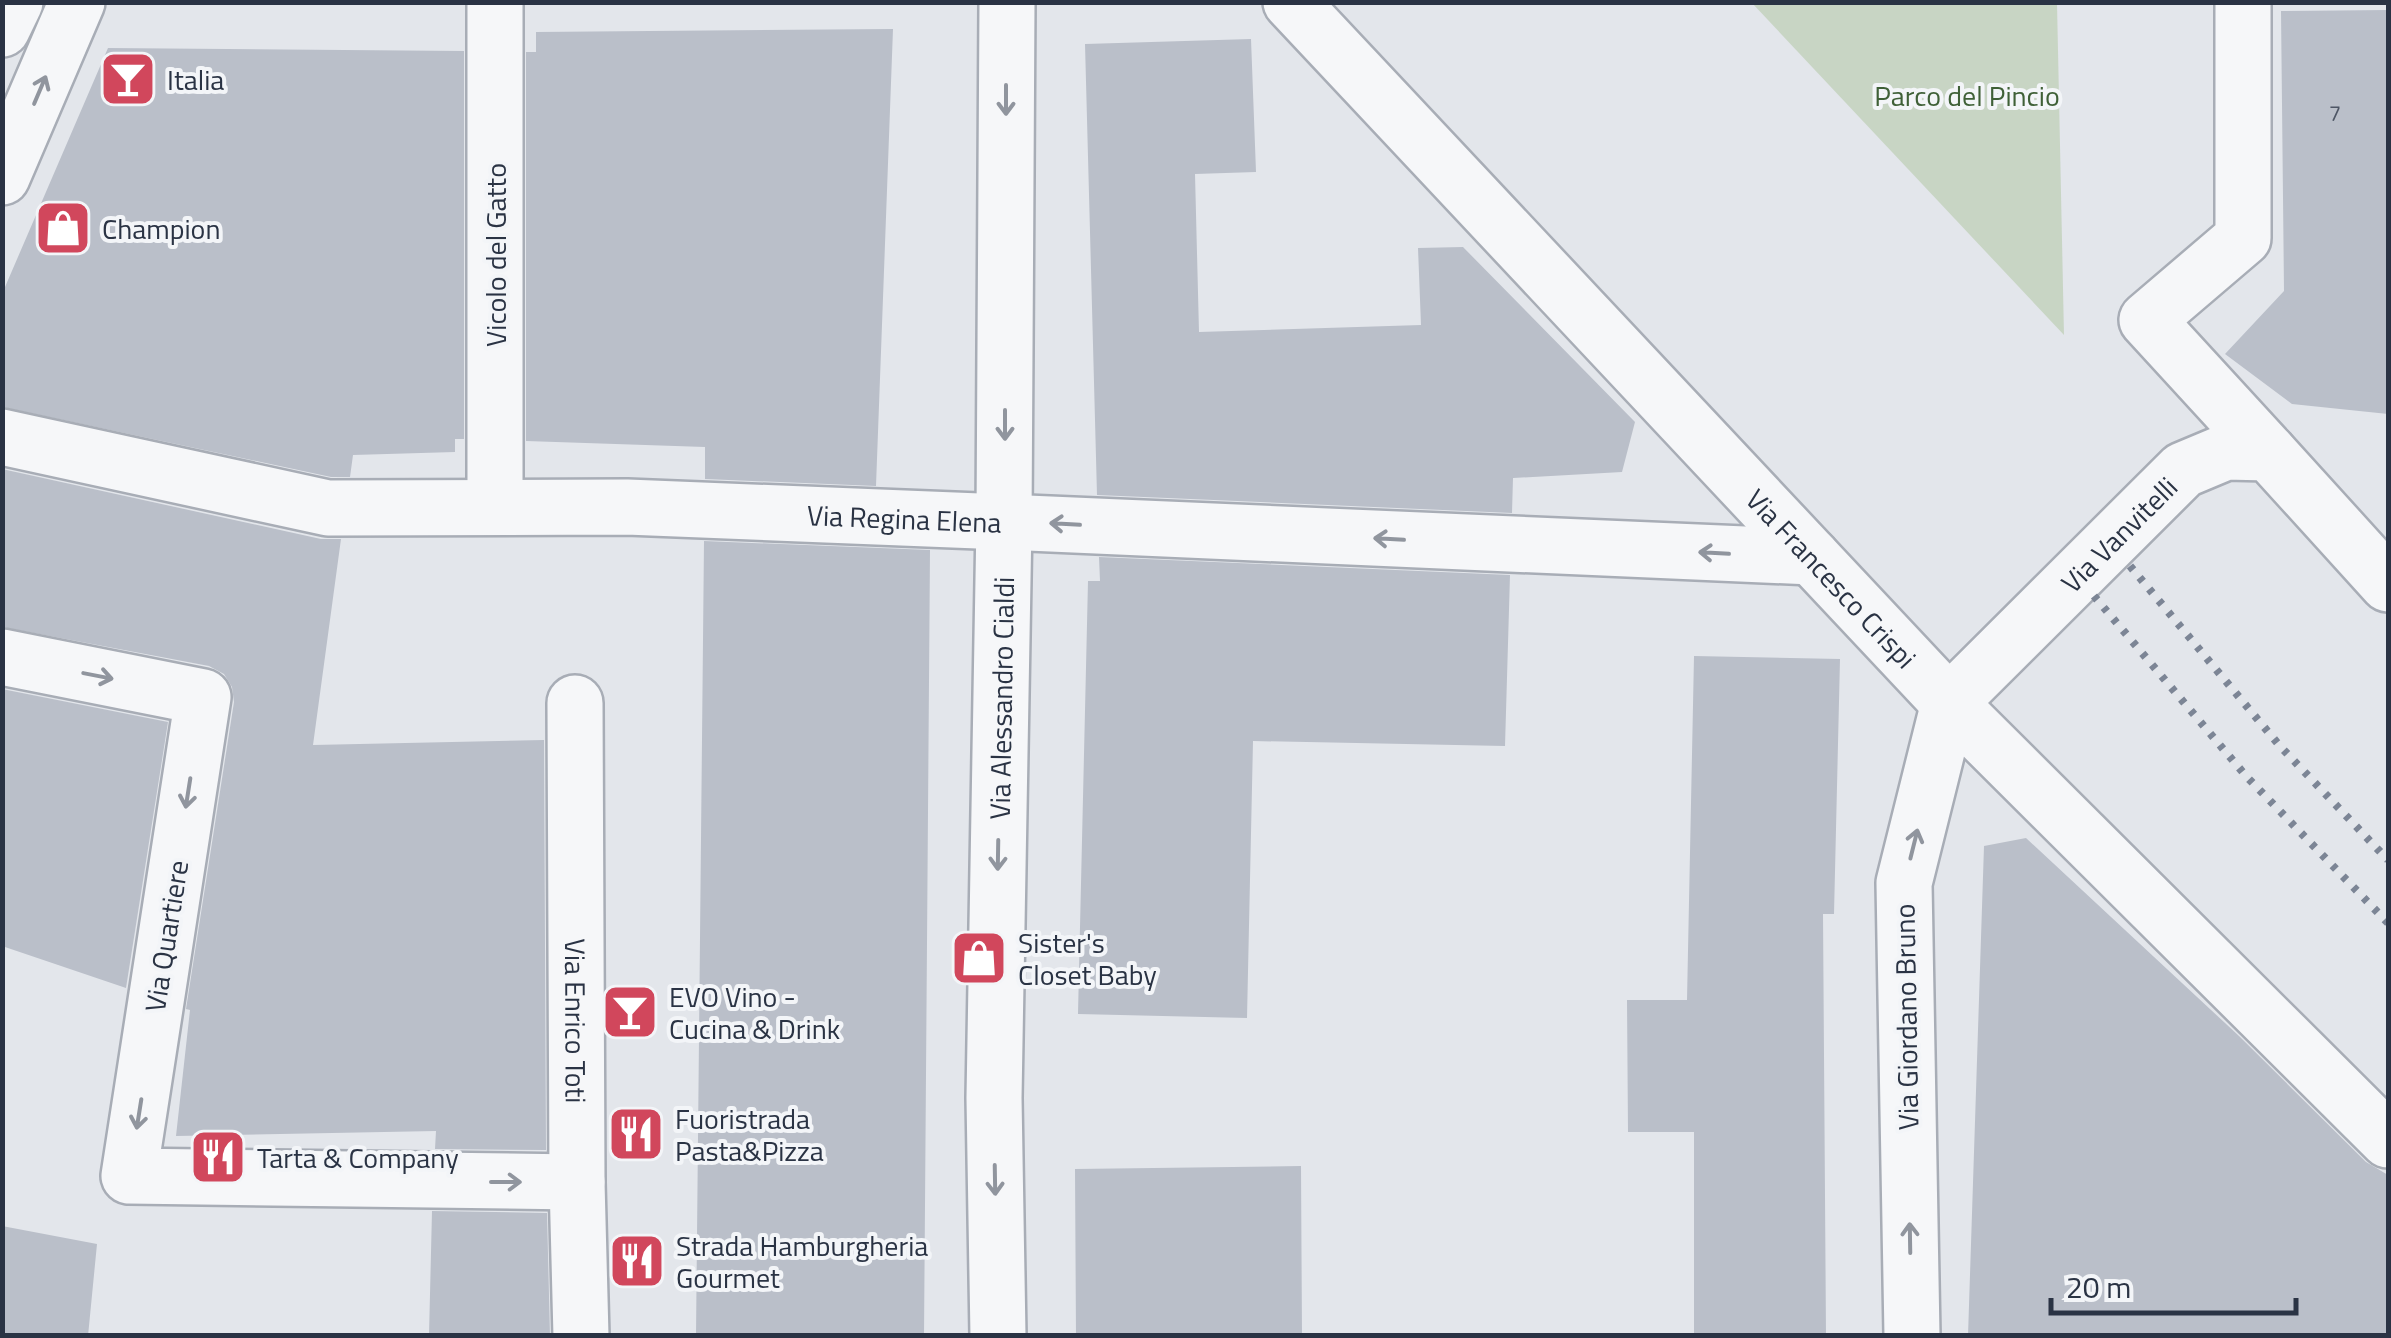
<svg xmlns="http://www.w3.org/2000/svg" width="2391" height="1338" font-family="'Titillium Web',sans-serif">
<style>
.green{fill:#c8d5c4}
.building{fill:#babfc9}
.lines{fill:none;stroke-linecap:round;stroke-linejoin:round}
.pedestrian-casing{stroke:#a8adb6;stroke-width:60}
.minor-casing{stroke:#a8adb6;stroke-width:60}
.tertiary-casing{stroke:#a8adb6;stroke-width:60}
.pedestrian{stroke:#f6f7f9;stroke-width:55}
.minor{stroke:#f6f7f9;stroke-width:55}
.tertiary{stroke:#f6f7f9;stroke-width:55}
.rail{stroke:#7c8595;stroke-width:8;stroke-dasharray:5 10;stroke-linecap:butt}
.oneway{stroke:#90959e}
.labels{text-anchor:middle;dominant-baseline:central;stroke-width:8;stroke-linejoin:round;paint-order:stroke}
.number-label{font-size:22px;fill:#4e5665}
.poi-label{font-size:28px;fill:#2a3344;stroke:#f3f5f8;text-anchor:start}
.park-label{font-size:28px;fill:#3f6037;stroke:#f3f5f8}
.street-label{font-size:28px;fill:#2a3344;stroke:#f3f5f8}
</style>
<rect width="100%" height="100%" fill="#e3e6eb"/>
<!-- green -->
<path class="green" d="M 1752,3 L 2057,3 L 2064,335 Z"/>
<!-- building -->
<path class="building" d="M 2388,10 L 2388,414 L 2292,404 L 2225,354 L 2284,291 L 2281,11 Z
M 893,29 L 876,486 L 705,479 L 705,447 L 526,441 L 526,52 L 536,52 L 536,32 Z
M 1251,39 L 1256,172 L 1195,174 L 1199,332 L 1421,325 L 1418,248 L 1463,247 L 1635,422 L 1622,472 L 1513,478 L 1512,513 L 1097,495 L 1085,44 Z
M 108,48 L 464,51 L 464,439 L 455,439 L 455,452 L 353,455 L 350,477 L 331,477 L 2,407 L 2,294 Z
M 2,469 L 321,539 L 341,539 L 313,745 L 544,740 L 546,1150 L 435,1149 L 436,1131 L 176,1136 L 190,1010 L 186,1009 L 234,702 L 232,687 L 224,674 L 209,666 L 2,627 Z
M 704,541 L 930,550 L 924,1336 L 696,1336 Z
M 1099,557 L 1510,575 L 1505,746 L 1253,741 L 1247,1018 L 1078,1014 L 1088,581 L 1100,581 Z
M 1694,656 L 1840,659 L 1834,914 L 1823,914 L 1826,1336 L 1694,1336 L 1694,1132 L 1628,1132 L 1627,1000 L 1687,1000 Z
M 2,689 L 168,722 L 126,988 L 2,946 Z
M 2026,838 L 2239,1036 L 2366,1162 L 2388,1175 L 2388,1336 L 1968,1336 L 1984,846 Z
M 1301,1166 L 1302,1336 L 1076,1336 L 1075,1169 Z
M 432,1211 L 547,1213 L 550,1336 L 429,1336 Z
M 2,1226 L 97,1244 L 88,1336 L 2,1336 Z"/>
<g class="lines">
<!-- pedestrian casing -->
<g class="pedestrian-casing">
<g id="pedestrian">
<path d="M 2243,2 L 2243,238 L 2147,320 L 2269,453"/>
<path d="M 2,29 L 15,2"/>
<path d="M 2,177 L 77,2"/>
<path id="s1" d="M 2,437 L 328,508 L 627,507 L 1004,522"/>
<path d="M 495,507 L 495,2"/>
</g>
</g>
<!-- minor casing -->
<g class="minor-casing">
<g id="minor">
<path d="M 1004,522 L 1812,557"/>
<path d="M 2,657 L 203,697 L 129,1176 L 577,1182"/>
<path id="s2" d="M 575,703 L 577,1182 L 581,1336"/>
<path id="s3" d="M 998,1336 L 994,1098 L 1004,522 L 1007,2"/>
<path id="s4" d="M 1912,1336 L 1904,883 L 1949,703 L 2183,470 L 2226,452 L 2269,453 L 2388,584"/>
</g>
</g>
<!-- tertiary casing -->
<g class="tertiary-casing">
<g id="tertiary">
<path id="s5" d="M 1291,2 L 1949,703 L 2388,1140"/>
</g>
</g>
<!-- pedestrian -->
<use href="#pedestrian" class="pedestrian"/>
<!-- minor -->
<use href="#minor" class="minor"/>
<!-- tertiary -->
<use href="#tertiary" class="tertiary"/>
<!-- rail -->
<path class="rail" d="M 2130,566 L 2279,745 L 2388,860
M 2094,596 L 2246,776 L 2388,923"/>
</g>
<!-- one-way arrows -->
<defs><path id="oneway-shaft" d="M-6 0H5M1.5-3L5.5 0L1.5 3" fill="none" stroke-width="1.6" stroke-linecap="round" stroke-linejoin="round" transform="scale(2.5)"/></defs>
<g class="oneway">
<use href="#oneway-shaft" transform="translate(40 90) rotate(-67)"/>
<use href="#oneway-shaft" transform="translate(1006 100) rotate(90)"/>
<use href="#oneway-shaft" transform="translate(1005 425) rotate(90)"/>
<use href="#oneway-shaft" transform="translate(1065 524) rotate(-177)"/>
<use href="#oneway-shaft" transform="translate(1389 539) rotate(-177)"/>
<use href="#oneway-shaft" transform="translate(1714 553) rotate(-177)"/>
<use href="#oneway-shaft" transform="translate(98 676) rotate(11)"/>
<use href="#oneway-shaft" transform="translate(188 793) rotate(99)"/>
<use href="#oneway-shaft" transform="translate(1914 844) rotate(-76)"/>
<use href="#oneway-shaft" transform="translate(998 855) rotate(91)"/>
<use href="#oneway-shaft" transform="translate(139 1114) rotate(99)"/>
<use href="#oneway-shaft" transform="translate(995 1180) rotate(89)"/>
<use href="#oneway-shaft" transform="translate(506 1182)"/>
<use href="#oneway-shaft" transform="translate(1910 1238) rotate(-91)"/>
</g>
<!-- icons -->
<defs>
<g id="bar-square" transform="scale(2.875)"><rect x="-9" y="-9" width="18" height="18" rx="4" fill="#d1475c" stroke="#f3f5f8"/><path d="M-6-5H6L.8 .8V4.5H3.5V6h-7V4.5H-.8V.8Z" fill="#fff"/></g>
<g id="shop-square" transform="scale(2.875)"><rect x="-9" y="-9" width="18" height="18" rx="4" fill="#d1475c" stroke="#f3f5f8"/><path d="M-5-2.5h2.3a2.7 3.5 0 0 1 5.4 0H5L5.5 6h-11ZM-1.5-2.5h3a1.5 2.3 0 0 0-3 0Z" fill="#fff"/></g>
<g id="restaurant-square" transform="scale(2.875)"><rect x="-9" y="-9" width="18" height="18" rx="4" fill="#d1475c" stroke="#f3f5f8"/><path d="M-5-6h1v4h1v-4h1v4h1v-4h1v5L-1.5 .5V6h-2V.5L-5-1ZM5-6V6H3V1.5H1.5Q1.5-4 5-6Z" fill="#fff"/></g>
</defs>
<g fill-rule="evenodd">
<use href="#bar-square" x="128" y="79"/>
<use href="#shop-square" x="63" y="228"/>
<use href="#shop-square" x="979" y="958"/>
<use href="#bar-square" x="630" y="1012"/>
<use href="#restaurant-square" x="636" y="1134"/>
<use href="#restaurant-square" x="218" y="1157"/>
<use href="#restaurant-square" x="637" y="1261"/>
</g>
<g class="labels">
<!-- number labels -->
<g class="number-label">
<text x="2335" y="113">7</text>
</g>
<!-- poi labels -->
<g class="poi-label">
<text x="167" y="79">Italia</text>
<text x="102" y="228">Champion</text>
<text x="1018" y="942">Sister's<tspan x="1018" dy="32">Closet Baby</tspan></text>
<text x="669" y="996">EVO Vino -<tspan x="669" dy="32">Cucina &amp; Drink</tspan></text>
<text x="675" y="1118">Fuoristrada<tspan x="675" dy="32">Pasta&amp;Pizza</tspan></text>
<text x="257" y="1157">Tarta &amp; Company</text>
<text x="676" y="1245">Strada Hamburgheria<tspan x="676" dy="32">Gourmet</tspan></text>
</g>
<!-- park labels -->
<g class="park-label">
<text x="1967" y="95">Parco del Pincio</text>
</g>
<!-- street labels -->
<g class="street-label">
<text transform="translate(495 255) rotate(-90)">Vicolo del Gatto</text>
<text stroke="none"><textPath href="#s1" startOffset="910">Via Regina Elena</textPath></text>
<text stroke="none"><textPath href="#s4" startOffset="878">Via Vanvitelli</textPath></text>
<text stroke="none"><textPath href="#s5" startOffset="790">Via Francesco Crispi</textPath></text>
<text stroke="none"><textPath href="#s3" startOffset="638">Via Alessandro Cialdi</textPath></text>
<text transform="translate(166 936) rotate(-81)">Via Quartiere</text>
<text transform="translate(1906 1017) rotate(-91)">Via Giordano Bruno</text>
<text stroke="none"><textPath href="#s2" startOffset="318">Via Enrico Toti</textPath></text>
</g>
</g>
<!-- border -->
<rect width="2391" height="1338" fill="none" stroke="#2a3344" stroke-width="10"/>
<!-- scale -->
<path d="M2051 1298v15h245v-15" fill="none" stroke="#2a3344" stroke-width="5"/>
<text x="2066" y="1298" font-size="30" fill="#2a3344" stroke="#f3f5f8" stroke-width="8" paint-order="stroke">20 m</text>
</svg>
